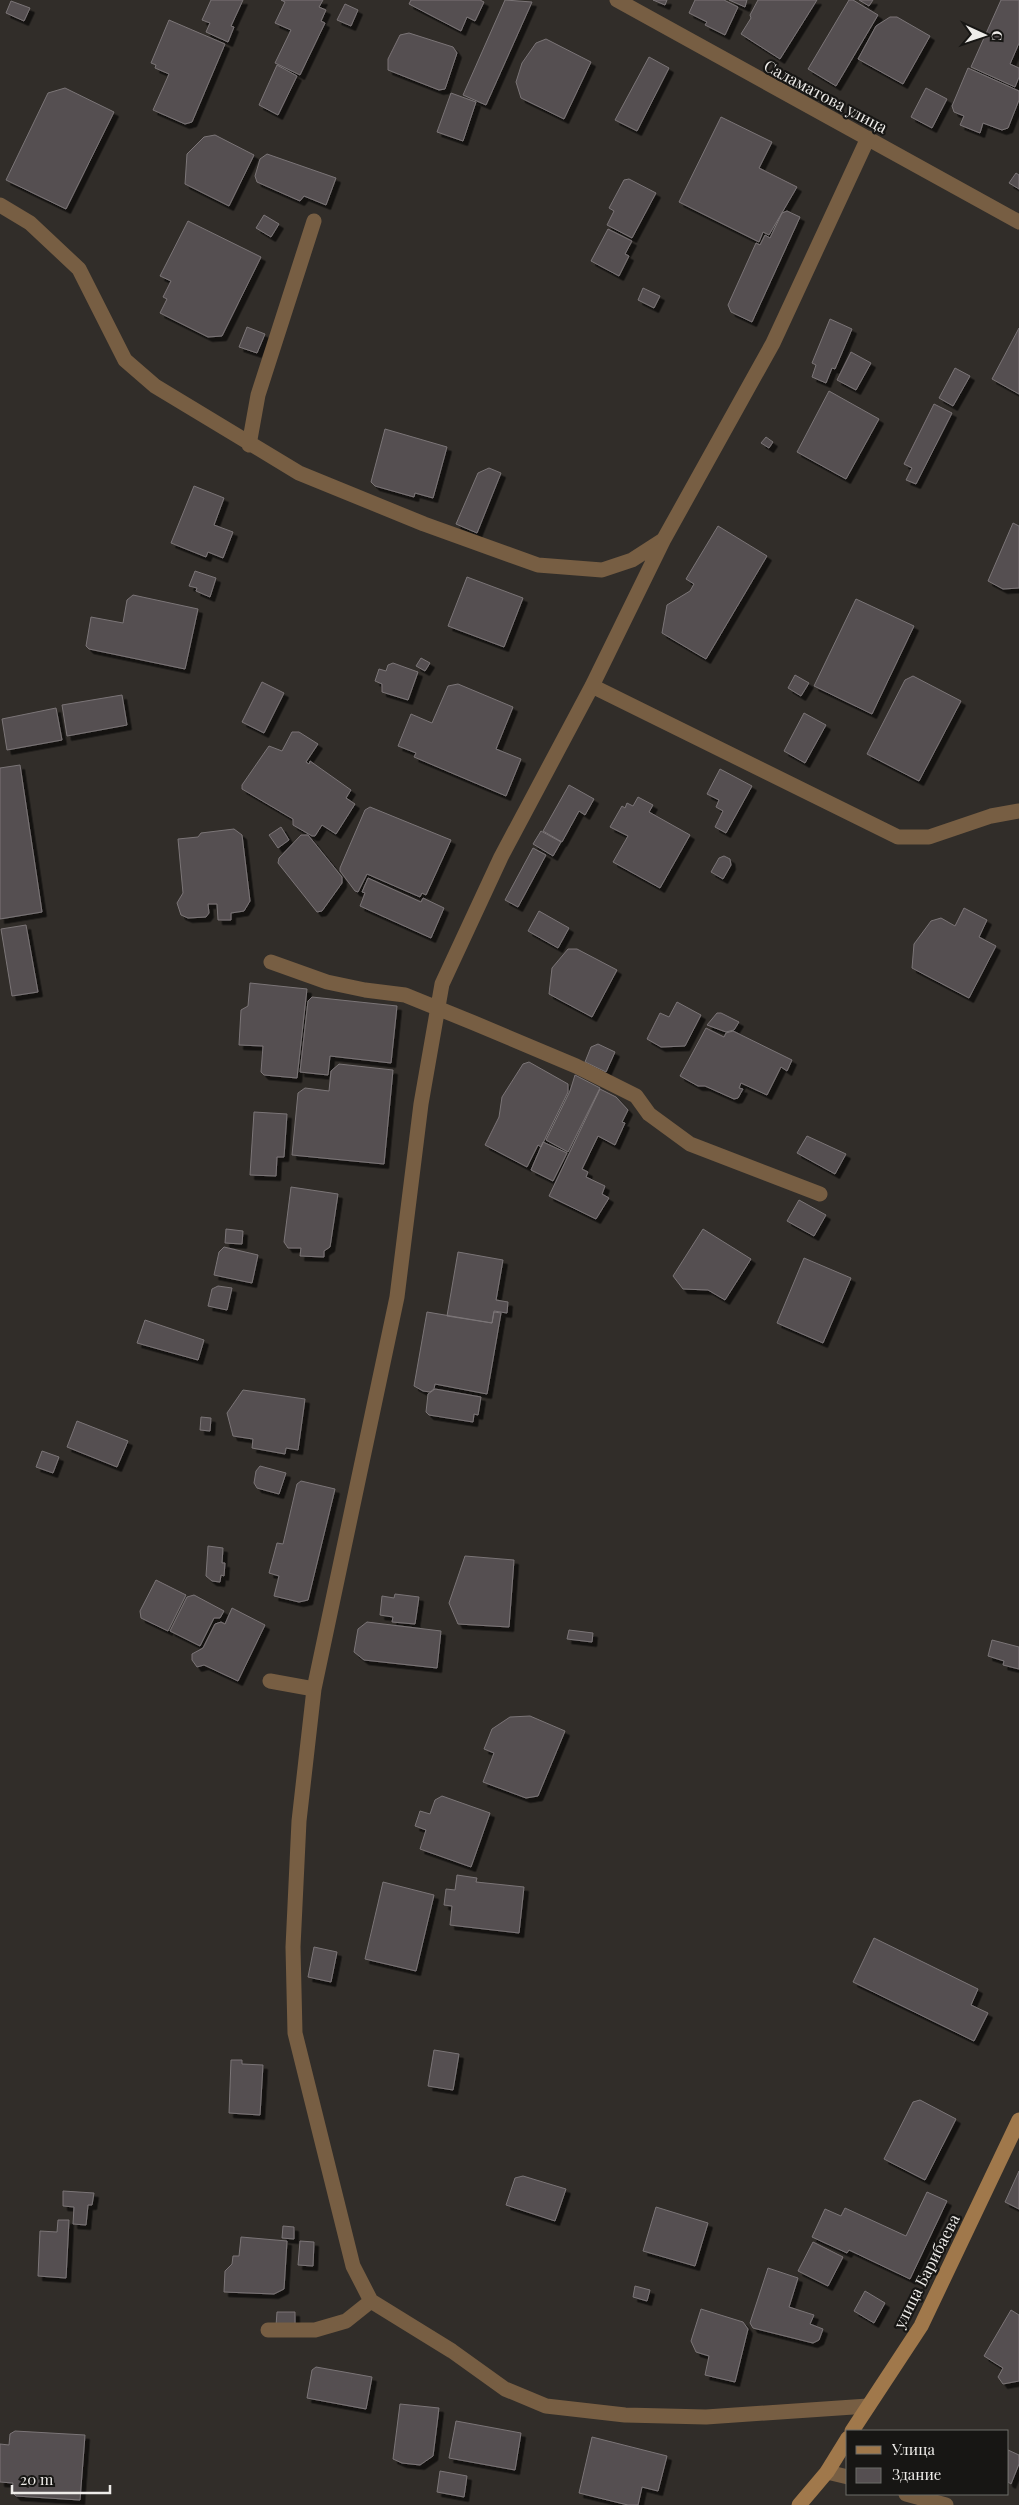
<svg xmlns="http://www.w3.org/2000/svg" width="1019" height="2505" font-family="'Playfair Display',serif">
<style>
.building{fill:#554f51;stroke:#7b7577;filter:url(#shadow)}
.lines{fill:none;stroke-linecap:round;stroke-linejoin:round}
.street{stroke:#775e43;stroke-width:15}
.secondary{stroke:#a0784b;stroke-width:15}
.labels{text-anchor:middle;dominant-baseline:central;stroke-width:4.5;stroke-linejoin:round;paint-order:stroke}
.street-label{font-size:16px;fill:#eeece9;stroke:#171614}
</style>
<defs>
<filter id="shadow"><feDropShadow dx="4.5" dy="4.5" stdDeviation="0" flood-color="#0009"/></filter>
</defs>
<rect width="100%" height="100%" fill="#312d29"/>
<!-- building -->
<path class="building" d="M 211,0 L 243,0 L 231,26 L 234,27 L 228,42 L 206,32 L 210,23 L 202,20 Z
M 281,0 L 323,0 L 319,7 L 326,10 L 321,21 L 325,23 L 300,75 L 275,63 L 291,30 L 275,23 L 285,2 Z
M 411,0 L 480,0 L 484,2 L 475,21 L 467,17 L 461,31 L 409,4 Z
M 505,0 L 532,2 L 486,105 L 463,95 Z
M 653,0 L 667,0 L 665,5 Z
M 695,0 L 724,0 L 738,7 L 725,35 L 705,25 L 707,22 L 689,13 Z
M 729,0 L 747,0 L 745,7 Z
M 758,0 L 817,0 L 780,59 L 741,34 L 751,18 L 750,15 Z
M 849,0 L 853,0 L 878,15 L 836,86 L 808,69 Z
M 859,0 L 873,0 L 869,6 Z
M 1001,0 L 1019,0 L 1019,43 L 1010,64 L 1019,68 L 1019,77 L 1015,87 L 971,67 Z
M 11,1 L 30,8 L 24,21 L 6,13 Z
M 345,4 L 358,10 L 351,26 L 337,20 Z
M 890,17 L 897,17 L 930,36 L 903,84 L 858,59 L 876,26 Z
M 169,20 L 225,44 L 192,122 L 185,124 L 153,110 L 169,74 L 155,68 L 156,65 L 151,63 Z
M 409,33 L 453,47 L 457,53 L 445,89 L 439,90 L 388,70 L 388,59 L 400,35 Z
M 546,39 L 591,62 L 564,119 L 521,98 L 516,82 L 522,63 L 536,43 Z
M 649,57 L 669,68 L 637,131 L 615,120 Z
M 277,65 L 297,76 L 278,115 L 259,105 Z
M 968,68 L 1019,91 L 1019,100 L 1008,128 L 1002,130 L 983,123 L 980,133 L 960,125 L 964,116 L 954,112 L 952,106 Z
M 65,88 L 114,112 L 66,209 L 6,180 L 48,93 Z
M 926,88 L 947,99 L 932,128 L 911,117 Z
M 451,93 L 476,102 L 463,141 L 437,132 Z
M 721,117 L 772,142 L 759,168 L 797,187 L 769,235 L 763,232 L 759,242 L 679,202 Z
M 215,135 L 254,155 L 229,206 L 185,184 L 187,154 L 204,137 Z
M 267,154 L 336,178 L 326,205 L 304,196 L 300,201 L 257,182 L 255,176 L 260,159 Z
M 1016,173 L 1019,175 L 1019,189 L 1009,183 Z
M 629,179 L 656,193 L 632,238 L 607,225 L 614,211 L 609,208 L 624,180 Z
M 787,211 L 800,217 L 752,322 L 731,312 L 728,305 L 756,243 L 760,245 L 765,235 L 770,238 L 782,213 Z
M 264,215 L 279,224 L 271,237 L 256,228 Z
M 188,221 L 261,257 L 222,336 L 208,337 L 160,313 L 167,299 L 163,297 L 171,281 L 160,276 Z
M 608,229 L 632,241 L 625,254 L 629,256 L 619,276 L 591,261 Z
M 643,288 L 660,296 L 654,308 L 638,300 Z
M 830,319 L 852,329 L 835,369 L 832,368 L 826,383 L 812,377 L 816,365 L 812,363 Z
M 247,327 L 265,334 L 257,353 L 239,347 Z
M 1019,328 L 1019,394 L 992,379 Z
M 851,352 L 871,363 L 856,390 L 837,380 Z
M 955,368 L 970,376 L 953,406 L 939,398 Z
M 829,391 L 879,419 L 846,479 L 797,452 Z
M 934,404 L 952,413 L 916,484 L 906,480 L 912,468 L 904,464 Z
M 385,429 L 447,447 L 433,498 L 415,493 L 414,497 L 375,486 L 371,482 Z
M 766,437 L 773,442 L 769,448 L 761,443 Z
M 489,468 L 501,473 L 477,533 L 456,524 L 478,473 Z
M 194,486 L 224,498 L 214,525 L 233,532 L 223,558 L 208,552 L 206,557 L 171,543 Z
M 1013,523 L 1019,526 L 1019,588 L 1003,589 L 988,581 Z
M 718,526 L 767,556 L 706,659 L 662,633 L 667,605 L 690,591 L 694,584 L 686,579 Z
M 195,571 L 216,578 L 210,597 L 196,591 L 197,588 L 189,586 Z
M 467,577 L 523,598 L 504,647 L 448,626 Z
M 133,595 L 198,609 L 185,669 L 89,649 L 86,646 L 91,617 L 123,623 L 127,600 Z
M 856,599 L 914,626 L 872,714 L 814,686 Z
M 421,658 L 430,663 L 425,671 L 416,666 Z
M 393,663 L 418,672 L 408,700 L 382,692 L 382,684 L 375,681 L 379,669 L 386,671 L 388,665 Z
M 795,675 L 809,683 L 801,696 L 788,688 Z
M 913,676 L 961,701 L 919,781 L 867,754 L 905,680 Z
M 262,682 L 284,693 L 264,733 L 242,722 Z
M 458,684 L 513,707 L 496,749 L 521,759 L 506,796 L 414,757 L 416,753 L 398,746 L 411,714 L 432,723 L 448,686 Z
M 122,695 L 127,725 L 67,736 L 62,705 Z
M 56,708 L 62,740 L 7,750 L 2,719 Z
M 804,713 L 826,725 L 805,763 L 784,751 Z
M 292,732 L 299,732 L 318,744 L 306,762 L 309,764 L 310,761 L 351,790 L 346,798 L 355,804 L 336,834 L 322,825 L 315,836 L 312,836 L 293,825 L 293,819 L 242,789 L 242,785 L 269,746 L 282,751 Z
M 20,765 L 42,912 L 0,919 L 0,768 Z
M 720,769 L 752,786 L 726,833 L 715,827 L 723,811 L 716,807 L 719,800 L 707,794 Z
M 569,785 L 594,799 L 585,815 L 579,811 L 562,842 L 543,831 Z
M 638,797 L 653,805 L 649,812 L 690,835 L 660,888 L 613,862 L 628,836 L 610,827 L 622,806 L 625,808 L 627,803 L 633,806 Z
M 370,807 L 451,840 L 426,895 L 422,893 L 420,897 L 367,874 L 358,892 L 355,891 L 340,871 L 340,868 L 365,810 Z
M 281,827 L 289,840 L 278,848 L 269,835 Z
M 234,829 L 242,835 L 250,901 L 244,911 L 231,913 L 231,920 L 218,920 L 217,904 L 208,904 L 209,913 L 206,917 L 188,918 L 181,915 L 177,903 L 183,893 L 178,839 L 198,837 L 201,833 Z
M 541,831 L 561,842 L 553,856 L 533,844 Z
M 301,835 L 308,835 L 342,877 L 342,883 L 322,911 L 317,912 L 278,863 L 279,858 Z
M 533,848 L 546,855 L 518,907 L 505,900 Z
M 724,856 L 730,859 L 731,865 L 723,879 L 711,872 L 719,858 Z
M 368,878 L 421,902 L 423,898 L 444,908 L 431,938 L 360,906 L 365,893 L 362,892 Z
M 964,908 L 987,920 L 979,937 L 996,946 L 969,998 L 912,968 L 914,944 L 931,921 L 941,918 L 955,926 Z
M 539,911 L 569,928 L 558,948 L 528,931 Z
M 26,925 L 38,992 L 12,996 L 1,929 Z
M 568,949 L 577,949 L 617,970 L 592,1017 L 549,994 L 552,968 Z
M 250,983 L 307,989 L 297,1078 L 264,1075 L 261,1072 L 263,1046 L 239,1045 L 241,1010 L 248,1006 Z
M 312,997 L 397,1006 L 391,1063 L 330,1056 L 328,1075 L 300,1072 L 308,1001 Z
M 677,1002 L 701,1015 L 685,1046 L 661,1047 L 647,1039 L 660,1013 L 669,1017 Z
M 717,1013 L 721,1013 L 739,1022 L 734,1030 L 726,1032 L 707,1025 Z
M 706,1028 L 724,1037 L 726,1033 L 733,1031 L 792,1060 L 787,1071 L 781,1067 L 767,1095 L 741,1083 L 739,1088 L 743,1089 L 738,1098 L 734,1099 L 705,1086 L 698,1086 L 680,1076 Z
M 598,1044 L 615,1052 L 606,1072 L 585,1062 L 591,1047 Z
M 529,1062 L 568,1084 L 568,1092 L 541,1147 L 538,1145 L 527,1167 L 485,1145 L 499,1117 L 502,1097 L 523,1064 Z
M 339,1064 L 393,1070 L 384,1164 L 292,1155 L 298,1093 L 305,1088 L 329,1091 L 331,1071 Z
M 575,1075 L 600,1088 L 568,1152 L 546,1140 L 570,1091 Z
M 600,1089 L 616,1097 L 628,1110 L 622,1122 L 625,1123 L 615,1145 L 598,1136 L 582,1169 L 588,1172 L 586,1177 L 605,1186 L 602,1194 L 609,1198 L 596,1219 L 549,1196 Z
M 254,1112 L 287,1114 L 284,1157 L 277,1157 L 276,1176 L 250,1175 Z
M 807,1136 L 846,1154 L 835,1174 L 797,1153 Z
M 543,1142 L 567,1153 L 553,1181 L 531,1170 Z
M 291,1187 L 338,1194 L 330,1247 L 324,1251 L 324,1257 L 300,1256 L 301,1248 L 288,1248 L 284,1242 Z
M 799,1200 L 826,1215 L 814,1236 L 787,1221 Z
M 226,1229 L 243,1231 L 242,1244 L 225,1243 Z
M 703,1229 L 751,1259 L 725,1300 L 708,1290 L 683,1289 L 673,1276 Z
M 224,1247 L 258,1255 L 252,1283 L 214,1275 L 219,1252 Z
M 458,1252 L 503,1260 L 496,1300 L 508,1302 L 507,1313 L 494,1311 L 492,1323 L 447,1316 Z
M 804,1258 L 851,1278 L 823,1343 L 777,1323 Z
M 218,1286 L 232,1288 L 227,1310 L 208,1306 L 212,1289 Z
M 427,1312 L 492,1323 L 494,1312 L 501,1313 L 487,1394 L 435,1384 L 434,1389 L 430,1392 L 423,1391 L 414,1386 Z
M 145,1320 L 204,1340 L 198,1360 L 137,1343 Z
M 435,1389 L 481,1397 L 478,1415 L 474,1414 L 473,1422 L 429,1415 L 426,1412 L 428,1394 Z
M 243,1390 L 305,1399 L 298,1450 L 286,1448 L 285,1454 L 252,1448 L 253,1439 L 233,1436 L 227,1413 Z
M 201,1417 L 211,1418 L 210,1431 L 200,1430 Z
M 77,1421 L 128,1441 L 117,1467 L 67,1447 Z
M 42,1451 L 59,1457 L 53,1473 L 36,1467 Z
M 260,1466 L 286,1473 L 279,1494 L 257,1488 L 254,1483 L 256,1471 Z
M 301,1481 L 335,1489 L 308,1600 L 299,1602 L 274,1596 L 279,1576 L 269,1573 L 277,1543 L 283,1544 L 297,1484 Z
M 208,1546 L 223,1548 L 222,1563 L 225,1563 L 224,1576 L 221,1575 L 220,1582 L 212,1581 L 206,1576 Z
M 465,1556 L 514,1560 L 509,1627 L 458,1624 L 449,1603 Z
M 156,1580 L 186,1595 L 168,1631 L 141,1618 L 140,1611 Z
M 395,1594 L 419,1597 L 415,1624 L 392,1622 L 393,1617 L 380,1615 L 382,1596 L 394,1598 Z
M 194,1595 L 224,1611 L 220,1618 L 214,1618 L 200,1646 L 170,1631 L 187,1597 Z
M 232,1608 L 265,1625 L 238,1681 L 204,1665 L 197,1667 L 192,1660 L 192,1654 L 203,1648 L 215,1624 L 221,1622 L 225,1624 Z
M 367,1622 L 441,1631 L 437,1668 L 364,1660 L 354,1652 L 358,1629 Z
M 569,1630 L 593,1633 L 592,1642 L 567,1639 Z
M 992,1640 L 1019,1647 L 1019,1669 L 1003,1665 L 1004,1661 L 988,1656 Z
M 530,1716 L 565,1731 L 538,1796 L 526,1798 L 483,1782 L 494,1753 L 484,1749 L 492,1729 L 510,1717 Z
M 442,1796 L 490,1813 L 471,1867 L 420,1849 L 426,1830 L 415,1826 L 420,1811 L 430,1814 L 435,1800 Z
M 457,1875 L 477,1878 L 476,1882 L 524,1887 L 519,1933 L 450,1925 L 452,1906 L 444,1905 L 446,1889 L 455,1890 Z
M 383,1882 L 434,1895 L 416,1971 L 365,1959 Z
M 874,1938 L 978,1989 L 971,2005 L 988,2013 L 974,2041 L 853,1982 Z
M 314,1947 L 337,1952 L 331,1982 L 308,1977 Z
M 434,2050 L 459,2054 L 453,2090 L 428,2086 Z
M 231,2060 L 242,2060 L 242,2064 L 263,2065 L 260,2115 L 229,2113 Z
M 920,2100 L 956,2119 L 925,2180 L 884,2159 L 913,2102 Z
M 1019,2171 L 1019,2209 L 1005,2202 Z
M 523,2176 L 566,2189 L 555,2221 L 506,2205 L 515,2178 Z
M 63,2191 L 94,2193 L 92,2205 L 88,2205 L 86,2225 L 73,2224 L 74,2207 L 63,2206 Z
M 927,2192 L 947,2201 L 910,2279 L 849,2250 L 847,2253 L 812,2237 L 825,2209 L 841,2216 L 845,2208 L 906,2236 Z
M 656,2207 L 708,2223 L 695,2266 L 643,2251 Z
M 58,2220 L 69,2220 L 66,2278 L 38,2276 L 40,2231 L 57,2232 Z
M 283,2226 L 294,2227 L 294,2239 L 282,2238 Z
M 241,2237 L 287,2241 L 284,2289 L 274,2294 L 224,2292 L 225,2271 L 232,2264 L 233,2256 L 239,2256 Z
M 300,2241 L 314,2242 L 313,2266 L 298,2265 Z
M 813,2242 L 843,2257 L 828,2286 L 798,2271 Z
M 768,2268 L 798,2278 L 789,2307 L 814,2315 L 810,2324 L 823,2329 L 819,2340 L 813,2343 L 753,2328 L 750,2323 Z
M 635,2286 L 650,2290 L 647,2301 L 633,2297 Z
M 865,2291 L 885,2303 L 874,2323 L 854,2311 Z
M 701,2309 L 743,2322 L 748,2329 L 735,2382 L 705,2375 L 709,2356 L 696,2352 L 691,2341 Z
M 1011,2310 L 1019,2315 L 1019,2381 L 1003,2384 L 998,2377 L 1003,2368 L 984,2356 Z
M 277,2312 L 295,2312 L 295,2327 L 276,2326 Z
M 316,2367 L 372,2377 L 366,2409 L 307,2398 L 312,2370 Z
M 400,2404 L 439,2408 L 433,2456 L 420,2465 L 402,2463 L 393,2459 Z
M 456,2421 L 521,2433 L 515,2470 L 449,2458 Z
M 15,2431 L 85,2435 L 80,2500 L 16,2496 L 12,2492 L 13,2483 L 0,2482 L 0,2444 L 9,2445 L 10,2434 Z
M 592,2437 L 667,2456 L 658,2491 L 642,2487 L 638,2505 L 628,2505 L 579,2493 Z
M 1008,2450 L 1019,2455 L 1019,2464 L 1011,2484 L 1008,2482 Z
M 440,2471 L 467,2476 L 464,2497 L 437,2492 Z"/>
<g class="lines">
<!-- street -->
<path class="street" d="M 617,0 L 1019,222
M 0,205 L 30,223 L 79,269 L 125,360 L 155,386 L 299,473 L 424,524 L 538,565 L 602,570 L 632,560 L 663,540
M 249,445 L 258,395 L 314,221
M 592,686 L 898,837 L 929,837 L 991,816 L 1019,811
M 271,962 L 327,982 L 365,990 L 405,995 L 474,1023 L 576,1066 L 636,1096 L 649,1114 L 690,1144 L 820,1194
M 270,1681 L 314,1689
M 268,2330 L 315,2330 L 346,2321 L 371,2301
M 868,2406 L 706,2417 L 625,2415 L 546,2406 L 505,2389 L 452,2351 L 371,2301 L 353,2266 L 295,2033 L 293,1947 L 299,1821 L 314,1689 L 397,1297 L 421,1104 L 442,984 L 501,857 L 592,686 L 664,539 L 773,343 L 868,138
M 827,2472 L 848,2477
M 906,2494 L 946,2505"/>
<!-- secondary -->
<path class="secondary" d="M 852,2431 L 921,2326 L 1019,2120
M 799,2505 L 827,2472 L 848,2438"/>
</g>
<g class="labels">
<!-- street labels -->
<g class="street-label">
<text transform="translate(826 96) rotate(28)">Саламатова улица</text>
<text transform="translate(926 2271) rotate(-63)">улица Барибаева</text>
</g>
</g>
<!-- legend -->
<rect x="846" y="2430" width="162" height="65" fill="#171614" stroke="#6d6c69"/>
<rect x="856" y="2446" width="25" height="8" fill="#a0784b" stroke="#6d6c69"/>
<text x="892" y="2455" font-size="15" fill="#eeece9">Улица</text>
<rect x="856" y="2468" width="25" height="15" fill="#554f51" stroke="#6d6c69"/>
<text x="892" y="2480" font-size="15" fill="#eeece9">Здание</text>
<!-- north arrow -->
<g transform="translate(984 35) rotate(93)" stroke="#171614" stroke-width="4" paint-order="stroke">
<path d="M0-4L9 19L0 12L-9 19Z" fill="#eeece9"/>
<text y="-8" font-size="14" font-weight="bold" text-anchor="middle" fill="#eeece9">С</text>
</g>
<!-- scale -->
<path d="M12 2485v8h98v-8" fill="none" stroke="#eeece9" stroke-width="2.5"/>
<text x="20" y="2485" font-size="15" fill="#eeece9" stroke="#171614" stroke-width="4" paint-order="stroke">20 m</text>
</svg>
